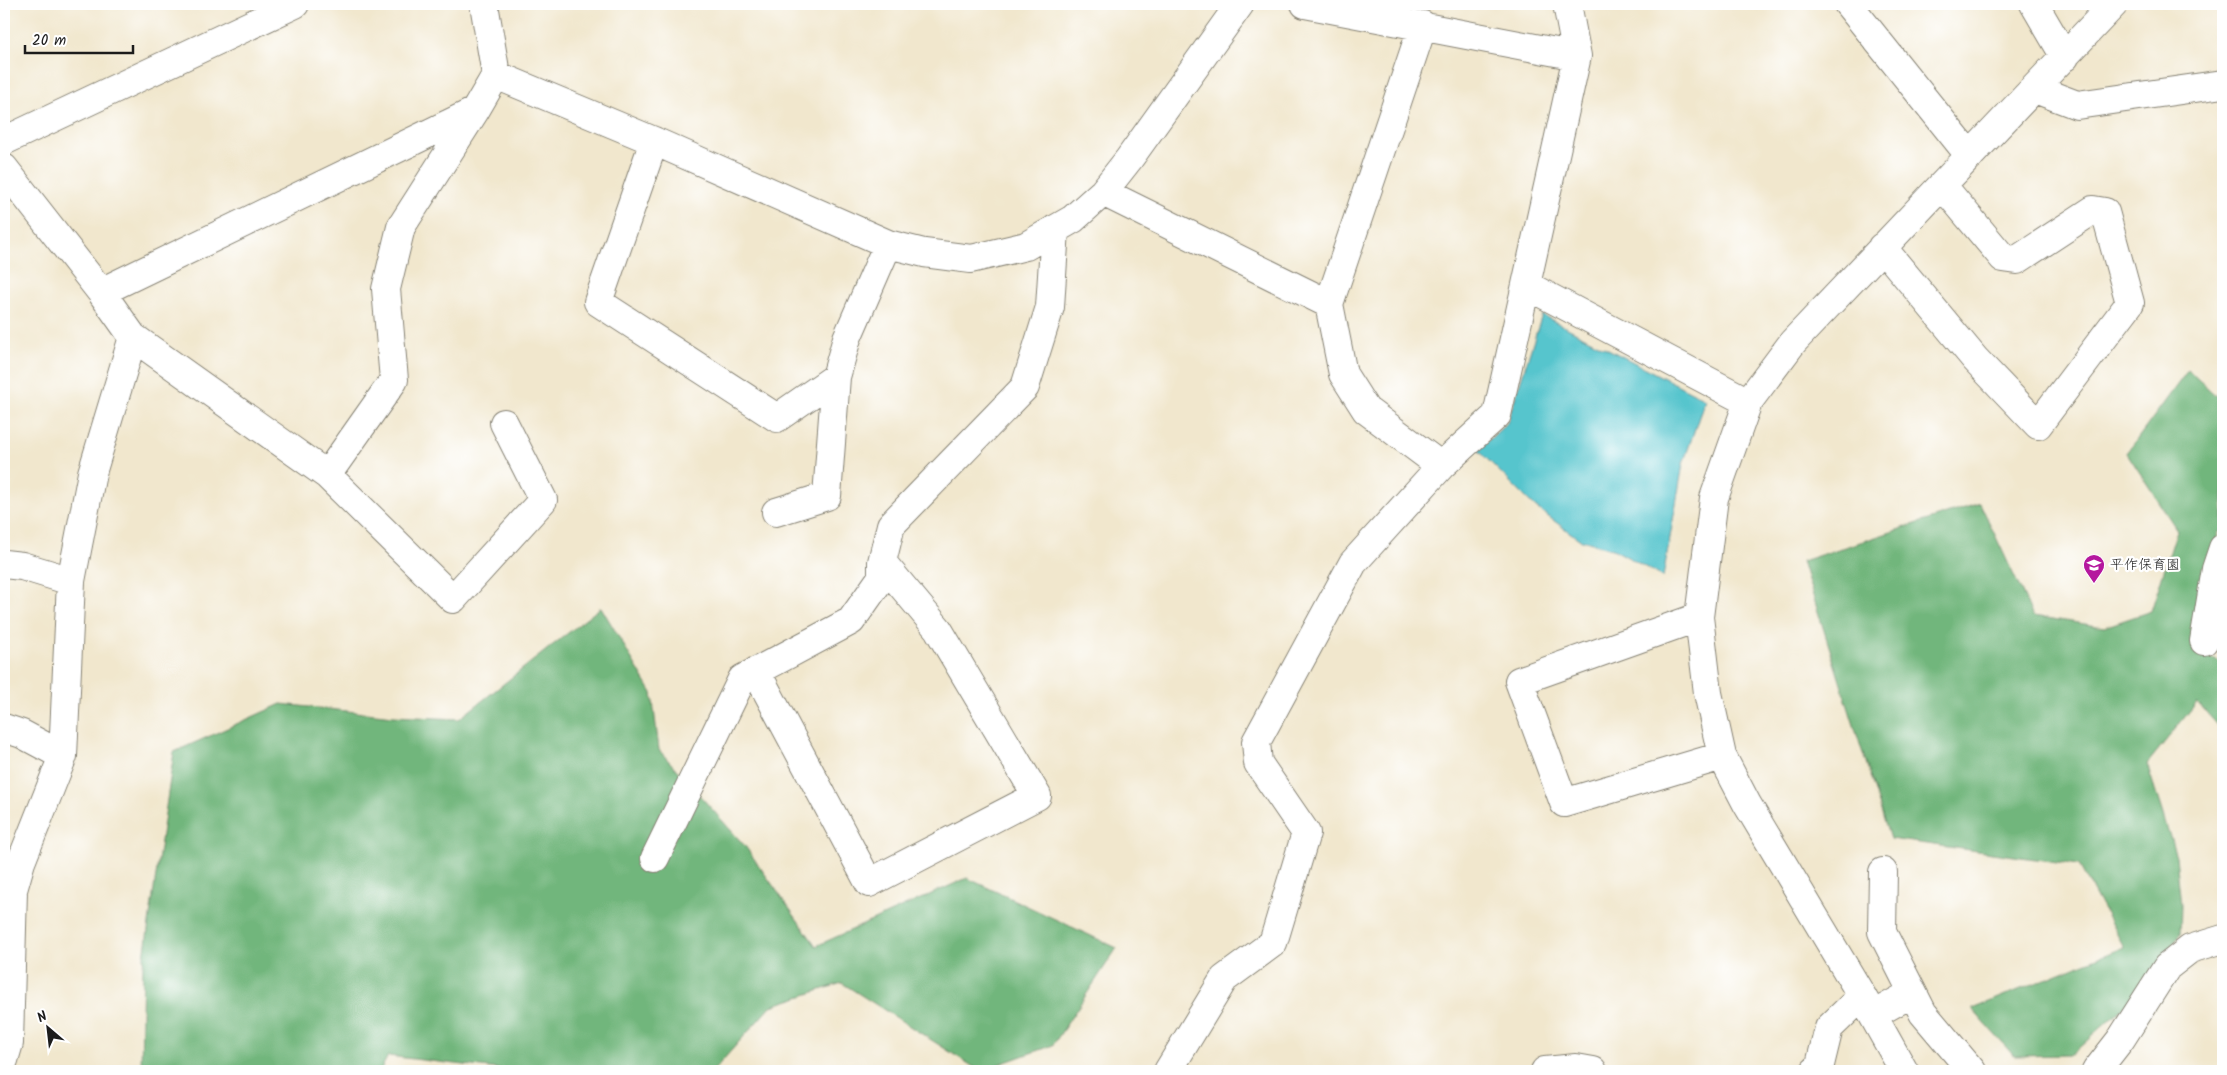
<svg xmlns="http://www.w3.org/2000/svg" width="2227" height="1075" font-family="Kalam,'Klee One',sans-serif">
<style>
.forest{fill:#71b67b;stroke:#46694c}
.water{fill:#57c5cd;stroke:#3a7074}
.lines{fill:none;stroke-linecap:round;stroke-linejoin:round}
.minor-casing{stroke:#868274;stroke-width:30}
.minor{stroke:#fff;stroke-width:28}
.labels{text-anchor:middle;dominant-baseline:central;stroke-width:4.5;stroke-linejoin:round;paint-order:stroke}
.poi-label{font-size:14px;fill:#1c1c1c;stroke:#fff;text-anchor:start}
</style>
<rect width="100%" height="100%" fill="#fff"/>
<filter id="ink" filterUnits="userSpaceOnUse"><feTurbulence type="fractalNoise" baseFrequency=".02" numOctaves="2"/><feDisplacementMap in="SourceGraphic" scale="10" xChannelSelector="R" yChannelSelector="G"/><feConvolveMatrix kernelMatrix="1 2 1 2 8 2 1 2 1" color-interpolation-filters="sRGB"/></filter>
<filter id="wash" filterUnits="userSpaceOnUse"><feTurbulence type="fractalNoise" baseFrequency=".0096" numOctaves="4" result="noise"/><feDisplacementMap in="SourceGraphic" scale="20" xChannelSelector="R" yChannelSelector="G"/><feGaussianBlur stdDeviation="1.12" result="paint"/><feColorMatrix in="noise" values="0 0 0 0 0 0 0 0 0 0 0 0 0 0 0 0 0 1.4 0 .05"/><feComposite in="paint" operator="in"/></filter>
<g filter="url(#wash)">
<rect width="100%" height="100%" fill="#f1e7cd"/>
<!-- forest -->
<path class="forest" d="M 2188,370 L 2223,402 L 2223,529 L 2218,533 L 2193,652 L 2223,663 L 2223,731 L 2197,702 L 2147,764 L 2176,856 L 2181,906 L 2180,933 L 2141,992 L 2071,1055 L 2014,1056 L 1972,1009 L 2124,947 L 2079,865 L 1890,839 L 1802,561 L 1980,503 L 2033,616 L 2104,627 L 2151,611 L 2177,530 L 2127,453 Z
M 601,607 L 652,693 L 659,750 L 745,846 L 816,946 L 967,878 L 1117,948 L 1053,1045 L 980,1071 L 842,983 L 771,1006 L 713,1071 L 515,1071 L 388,1056 L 380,1071 L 141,1071 L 143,964 L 174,752 L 281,704 L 394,716 L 459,719 Z"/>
<!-- water -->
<path class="water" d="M 1542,315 L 1705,399 L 1683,464 L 1663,577 L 1615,550 L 1579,539 L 1535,507 L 1478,450 L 1507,423 Z"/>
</g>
<g filter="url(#ink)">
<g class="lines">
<!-- minor casing -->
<g class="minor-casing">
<path id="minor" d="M 484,4 L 496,75 L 475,111 L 101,292 L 133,337 L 327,475 L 453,599 L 543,500 L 504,423
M 1305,4 L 1577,56
M 1848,4 L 1970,156
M 2034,4 L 2065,57
M 496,75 L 654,141 L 888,244 L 924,253 L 971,259 L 1026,246 L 1073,219 L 1103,192 L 1129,159 L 1240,4
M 2035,89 L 2077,105 L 2223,84
M 4,141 L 295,4
M 654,141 L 598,302 L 777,418 L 836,377
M 4,168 L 101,292
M 1103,192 L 1329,304 L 1343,374 L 1366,410 L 1441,466
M 1882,247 L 1975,359 L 2038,425 L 2130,303 L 2105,212 L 2093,210 L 2017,260 L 2003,258 L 1942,185
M 1526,285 L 1748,402
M 1329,304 L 1423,25
M 327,475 L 394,380 L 386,289 L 401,227 L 475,111
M 776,512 L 827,496 L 836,377 L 847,338 L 888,244
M 4,564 L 22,566 L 71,581
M 1699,617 L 1519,681 L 1564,803 L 1722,756
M 2204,641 L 2216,569 L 2223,548
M 756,671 L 869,883 L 1037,796 L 938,629 L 882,562
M 4,728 L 22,734 L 63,756
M 655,858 L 742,679 L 851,621 L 882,577 L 882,562 L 891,525 L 1025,387 L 1050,307 L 1055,229
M 1883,872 L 1882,932 L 1923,1013 L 1972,1071
M 1873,1015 L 1912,993
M 4,1060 L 9,1043 L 13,890 L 21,862 L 63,756 L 71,581 L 92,473 L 133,337
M 1168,1071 L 1224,979 L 1273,943 L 1306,833 L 1258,763 L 1256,742 L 1353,563 L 1441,466 L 1497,415 L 1577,56 L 1567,4
M 1545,1071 L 1576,1068 L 1593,1071
M 1815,1071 L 1819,1069 L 1829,1028 L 1862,996
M 1904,1071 L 1862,996 L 1747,804 L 1722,756 L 1708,693 L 1699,617 L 1714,498 L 1748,402 L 1793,342 L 2114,4
M 2096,1071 L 2121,1039 L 2167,967 L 2190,949 L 2223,939"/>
</g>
<!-- minor -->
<use href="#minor" class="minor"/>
</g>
</g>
<!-- icons -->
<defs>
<g id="school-pin" transform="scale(1.125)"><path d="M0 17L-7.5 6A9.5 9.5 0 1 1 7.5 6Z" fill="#b5179e" stroke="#fff"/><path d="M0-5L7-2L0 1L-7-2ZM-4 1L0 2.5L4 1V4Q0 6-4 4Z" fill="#fff"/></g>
</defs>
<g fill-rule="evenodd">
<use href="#school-pin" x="2094" y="565"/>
</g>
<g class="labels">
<!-- poi labels -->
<g class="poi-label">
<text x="2110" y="565">平作保育園</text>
</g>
</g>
<!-- margin -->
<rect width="2227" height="1075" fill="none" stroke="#fff" stroke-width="20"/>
<!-- north arrow -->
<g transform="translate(48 1028) rotate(332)" stroke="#ffffff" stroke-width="4" paint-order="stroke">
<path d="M0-4L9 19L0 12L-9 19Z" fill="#1c1c1c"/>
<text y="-8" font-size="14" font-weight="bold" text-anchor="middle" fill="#1c1c1c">N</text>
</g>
<!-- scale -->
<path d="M25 45v8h108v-8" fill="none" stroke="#1c1c1c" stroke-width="2.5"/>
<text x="32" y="45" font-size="15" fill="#1c1c1c" stroke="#ffffff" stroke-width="4" paint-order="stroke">20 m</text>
</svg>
